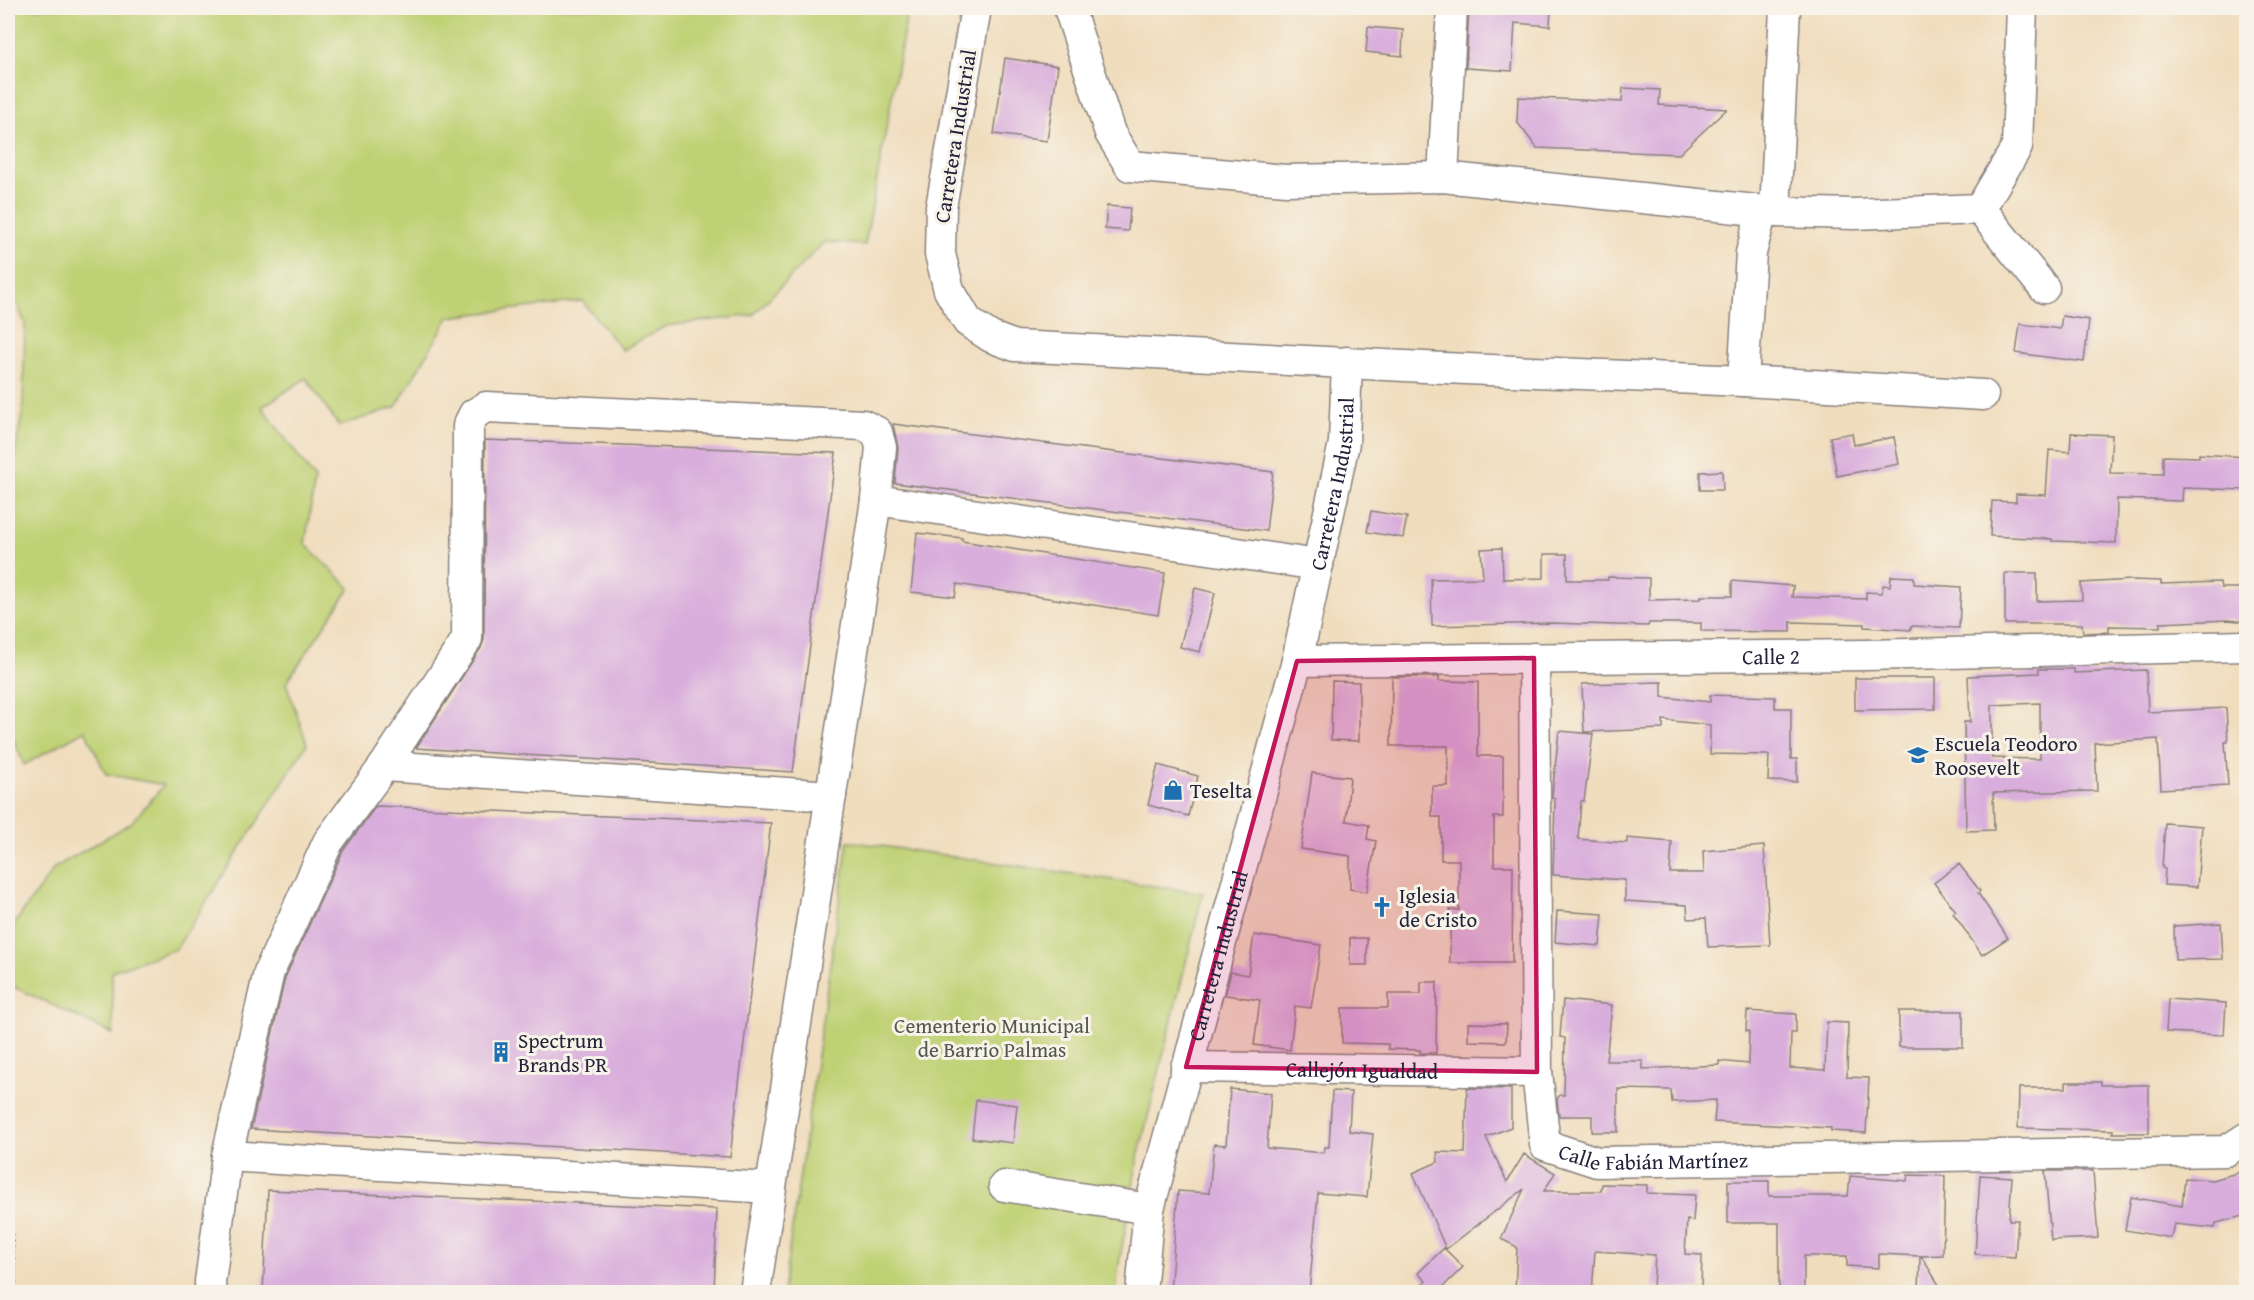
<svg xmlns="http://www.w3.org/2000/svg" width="2254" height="1300" font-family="'Gentium Book Plus',serif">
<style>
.green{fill:#c0d174;stroke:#717a58;stroke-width:1.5}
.building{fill:#d9aedc;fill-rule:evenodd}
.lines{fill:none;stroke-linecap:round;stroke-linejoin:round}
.minor-casing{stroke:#89807c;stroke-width:33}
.path{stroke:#89807c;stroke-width:4;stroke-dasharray:1.5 4.5;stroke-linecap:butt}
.minor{stroke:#fff;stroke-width:30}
.marked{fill:#c2185b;fill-opacity:0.2;stroke:#c2185b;stroke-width:4.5;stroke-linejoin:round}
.labels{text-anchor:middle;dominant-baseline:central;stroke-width:6;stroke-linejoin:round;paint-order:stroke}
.street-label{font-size:21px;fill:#22223b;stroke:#f7f3e8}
.poi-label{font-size:21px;fill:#22223b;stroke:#f7f3e8;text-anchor:start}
.park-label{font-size:21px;fill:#51574c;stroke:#f7f3e8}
</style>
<rect width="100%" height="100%" fill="#f7f3e8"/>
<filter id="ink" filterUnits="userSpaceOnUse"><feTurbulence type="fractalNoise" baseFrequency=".0167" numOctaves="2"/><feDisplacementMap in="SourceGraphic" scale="12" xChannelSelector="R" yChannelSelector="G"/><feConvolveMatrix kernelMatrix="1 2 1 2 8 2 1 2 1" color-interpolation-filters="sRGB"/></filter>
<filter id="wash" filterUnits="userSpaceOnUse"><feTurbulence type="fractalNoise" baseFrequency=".008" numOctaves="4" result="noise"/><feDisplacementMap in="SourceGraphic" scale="24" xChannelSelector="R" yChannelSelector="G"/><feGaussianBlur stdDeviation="1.35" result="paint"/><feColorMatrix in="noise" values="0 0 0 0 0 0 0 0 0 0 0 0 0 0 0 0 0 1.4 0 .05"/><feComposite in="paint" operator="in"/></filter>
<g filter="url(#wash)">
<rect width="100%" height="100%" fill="#f0ddbd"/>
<!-- green -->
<path class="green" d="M 8,8 L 908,8 L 865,245 L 824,242 L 753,315 L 666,326 L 622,350 L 582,301 L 449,317 L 396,407 L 339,426 L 306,378 L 262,407 L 315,479 L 305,544 L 350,588 L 286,683 L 307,744 L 176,949 L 112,971 L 113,1034 L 10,985 L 8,933 L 54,868 L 131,823 L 164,785 L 106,774 L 85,730 L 24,765 L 8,725 L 8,492 L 23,409 L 25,323 L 8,283 Z
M 848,841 L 1203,893 L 1138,1157 L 1119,1263 L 1116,1292 L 783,1292 Z"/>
<g id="blocks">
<!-- building -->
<path class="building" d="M 1469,8 L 1551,8 L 1550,26 L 1515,23 L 1512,71 L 1466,68 Z
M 1368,27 L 1403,30 L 1402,56 L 1366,52 Z
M 1005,58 L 1058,66 L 1047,141 L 994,134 Z
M 1623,88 L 1660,90 L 1659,105 L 1727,109 L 1679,154 L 1537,148 L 1517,122 L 1518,97 L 1622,102 Z
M 1107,206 L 1130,208 L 1128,231 L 1105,229 Z
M 2062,316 L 2089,320 L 2084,362 L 2016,353 L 2020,324 L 2060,329 Z
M 893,424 L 1273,472 L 1266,531 L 895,483 L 898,448 Z
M 1852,433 L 1854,445 L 1894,437 L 1899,464 L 1837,476 L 1830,437 Z
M 2071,433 L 2112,435 L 2110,473 L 2163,474 L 2163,456 L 2199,457 L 2199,454 L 2247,457 L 2247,490 L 2183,488 L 2182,501 L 2117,499 L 2116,543 L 2052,541 L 2052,539 L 1990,536 L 1992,501 L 2016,502 L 2016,494 L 2046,495 L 2049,450 L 2070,452 Z
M 485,440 L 836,453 L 793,772 L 416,748 L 481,648 L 484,640 Z
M 1722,471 L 1723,490 L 1700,490 L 1700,472 Z
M 1371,511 L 1407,517 L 1403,538 L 1367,532 Z
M 917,533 L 962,538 L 962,541 L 1165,573 L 1158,615 L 957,584 L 955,597 L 911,592 Z
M 1502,548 L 1503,579 L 1544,578 L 1544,554 L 1567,554 L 1567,580 L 1608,580 L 1608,577 L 1649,578 L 1649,600 L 1701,599 L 1701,596 L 1732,596 L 1732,581 L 1793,586 L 1792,597 L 1866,599 L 1866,592 L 1882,593 L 1883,585 L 1890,586 L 1891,576 L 1914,577 L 1914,584 L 1961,587 L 1959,628 L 1911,626 L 1911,630 L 1864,627 L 1864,624 L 1791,622 L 1791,632 L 1701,631 L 1701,623 L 1649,623 L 1648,626 L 1551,623 L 1432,626 L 1431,579 L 1483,578 L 1481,549 Z
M 2005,573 L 2037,573 L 2037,601 L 2082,600 L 2081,583 L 2132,580 L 2161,581 L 2161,584 L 2220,582 L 2221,588 L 2247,588 L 2247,622 L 2228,620 L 2160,623 L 2160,627 L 2109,626 L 2109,632 L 2083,633 L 2082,624 L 2005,624 Z
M 1195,588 L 1215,593 L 1200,652 L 1180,647 Z
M 2039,669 L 2074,669 L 2074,673 L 2146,670 L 2148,712 L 2226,708 L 2228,742 L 2225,742 L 2228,785 L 2161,789 L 2158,739 L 2095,743 L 2097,791 L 1993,793 L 1994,830 L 1966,831 L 1964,722 L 1970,722 L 1968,676 L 2039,673 ZM 2040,703 L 2040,759 L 1992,758 L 1992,705 Z
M 1392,677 L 1439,677 L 1439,681 L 1478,682 L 1478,756 L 1503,756 L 1503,817 L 1494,817 L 1494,866 L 1513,866 L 1512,963 L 1450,963 L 1450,910 L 1459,910 L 1459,860 L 1441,860 L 1441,817 L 1432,817 L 1432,786 L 1448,786 L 1448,746 L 1391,746 Z
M 1855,678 L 1935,678 L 1935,709 L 1855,710 Z
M 1332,681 L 1359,682 L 1359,741 L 1331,740 Z
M 1662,682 L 1662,697 L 1710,702 L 1710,695 L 1775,697 L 1775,708 L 1791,708 L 1791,759 L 1797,759 L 1797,782 L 1768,781 L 1769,755 L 1710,754 L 1710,725 L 1663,720 L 1663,729 L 1584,732 L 1582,684 Z
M 1559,731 L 1593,734 L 1584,801 L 1581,801 L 1578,839 L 1627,843 L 1627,838 L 1672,842 L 1670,873 L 1704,873 L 1703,851 L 1764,846 L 1770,945 L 1708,947 L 1706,918 L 1688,919 L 1687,905 L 1625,901 L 1625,880 L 1553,875 L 1555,799 L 1552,798 L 1552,795 Z
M 1158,765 L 1198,776 L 1188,816 L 1148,805 Z
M 1312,773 L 1350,777 L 1346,821 L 1369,825 L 1367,839 L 1376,841 L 1367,892 L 1350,889 L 1350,856 L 1301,849 Z
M 376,806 L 771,823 L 730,1157 L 251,1129 L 285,978 L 343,851 Z
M 2165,823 L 2202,826 L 2197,887 L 2164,885 L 2165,869 L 2162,868 Z
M 1959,864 L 1980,891 L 1978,893 L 2008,938 L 1982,955 L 1953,913 L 1956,911 L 1934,883 Z
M 1557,911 L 1603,914 L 1600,946 L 1555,942 Z
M 2221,923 L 2223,959 L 2175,960 L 2174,926 Z
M 1254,935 L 1321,945 L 1311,1008 L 1295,1006 L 1290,1050 L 1254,1045 L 1260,1000 L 1225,995 L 1231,972 L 1248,975 Z
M 1350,938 L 1367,938 L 1367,965 L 1350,965 Z
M 1421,982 L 1437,982 L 1436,1053 L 1420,1053 L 1420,1050 L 1388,1049 L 1388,1044 L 1342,1043 L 1342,1008 L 1388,1008 L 1388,994 L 1421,994 Z
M 2168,999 L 2226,1003 L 2224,1035 L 2166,1032 Z
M 1563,1000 L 1612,1005 L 1606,1061 L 1643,1061 L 1643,1069 L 1719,1065 L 1719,1061 L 1748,1064 L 1749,1031 L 1746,1031 L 1747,1011 L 1796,1014 L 1796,1033 L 1791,1033 L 1790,1068 L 1825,1070 L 1827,1022 L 1848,1023 L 1847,1077 L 1869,1078 L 1866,1133 L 1831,1131 L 1831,1128 L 1714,1122 L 1716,1100 L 1672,1102 L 1671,1090 L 1618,1089 L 1618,1132 L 1592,1132 L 1592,1116 L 1559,1116 L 1557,1099 L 1560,1095 L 1564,1095 L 1565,1038 L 1560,1037 Z
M 1899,1011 L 1963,1011 L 1963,1047 L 1899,1047 Z
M 1468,1023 L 1507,1024 L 1506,1042 L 1468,1041 Z
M 2066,1082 L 2101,1082 L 2101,1085 L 2149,1085 L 2149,1133 L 2113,1133 L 2113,1130 L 2018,1128 L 2019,1088 L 2066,1088 Z
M 1467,1088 L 1511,1089 L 1511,1127 L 1486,1137 L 1507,1182 L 1524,1154 L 1555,1173 L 1544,1191 L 1601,1191 L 1602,1184 L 1647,1185 L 1647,1193 L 1695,1195 L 1693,1221 L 1687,1220 L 1685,1254 L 1702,1255 L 1701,1289 L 1653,1287 L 1655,1255 L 1595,1251 L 1592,1293 L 1515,1293 L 1517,1247 L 1501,1239 L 1524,1189 L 1446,1249 L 1413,1173 L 1438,1162 L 1437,1152 L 1465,1153 Z
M 1230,1089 L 1271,1093 L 1267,1148 L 1324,1153 L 1325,1147 L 1329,1147 L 1332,1091 L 1351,1092 L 1349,1131 L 1373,1134 L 1367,1197 L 1318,1193 L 1309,1293 L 1170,1293 L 1178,1191 L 1209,1193 L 1214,1144 L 1226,1145 Z
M 976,1100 L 1017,1105 L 1013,1143 L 972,1138 Z
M 2247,1170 L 2247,1215 L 2216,1223 L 2215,1228 L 2174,1224 L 2171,1238 L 2125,1230 L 2131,1197 L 2182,1206 L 2185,1178 L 2213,1180 Z
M 2045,1171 L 2093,1171 L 2098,1238 L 2051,1240 Z
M 1908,1175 L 1945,1176 L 1943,1255 L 1921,1256 L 1944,1293 L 1919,1293 L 1920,1256 L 1879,1254 L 1879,1268 L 1847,1266 L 1847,1256 L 1804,1256 L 1804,1293 L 1779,1293 L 1779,1223 L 1728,1223 L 1728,1181 L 1769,1181 L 1769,1196 L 1848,1196 L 1850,1176 L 1907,1181 Z
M 1980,1175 L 2012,1177 L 2009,1220 L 2018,1220 L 2015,1257 L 1975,1254 Z
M 268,1190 L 717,1209 L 714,1293 L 372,1291 L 372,1293 L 263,1293 Z
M 1444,1248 L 1463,1267 L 1437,1293 L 1415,1293 L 1426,1281 L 1418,1273 Z"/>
</g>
</g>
<g filter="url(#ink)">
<use href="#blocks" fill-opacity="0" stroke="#89807c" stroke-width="1.5"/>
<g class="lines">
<!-- minor casing -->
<g class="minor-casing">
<g id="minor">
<path d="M 976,8 L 941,207 L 940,254 L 949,290 L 968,322 L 991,337 L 1015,346 L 1444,368 L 1743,381 L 1983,395"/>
<path d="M 1069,8 L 1110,133 L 1130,166 L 1286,180 L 1443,177 L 1775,212 L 1854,214 L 1980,209 L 2044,288"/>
<path d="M 1443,177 L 1452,8"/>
<path d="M 1980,209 L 2017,147 L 2022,8"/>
<path d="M 1775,212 L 1785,8"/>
<path d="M 1743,381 L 1751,253 L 1762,211"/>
<path d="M 876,500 L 1318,565"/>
<path id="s1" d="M 1534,658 L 1537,1072 L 1545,1145 L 1597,1162 L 2226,1151 L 2246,1138"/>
<path id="s2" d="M 1297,661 L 1866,655 L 2246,646"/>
<path d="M 384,766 L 831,796"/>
<path id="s3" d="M 1186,1067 L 1537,1072"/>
<path d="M 227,1156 L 771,1188"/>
<path d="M 1004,1186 L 1149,1209"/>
<path d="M 211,1292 L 210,1282 L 227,1156 L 269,972 L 328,842 L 384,766 L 467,639 L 468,426 L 474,414 L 486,407 L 863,425 L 877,432 L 881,447 L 876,500 L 755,1292"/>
<path id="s4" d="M 1141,1292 L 1149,1209 L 1297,661 L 1344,443 L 1347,362"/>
</g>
</g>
<!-- path -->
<path class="path" d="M 8,1186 L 16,1292"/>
<!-- minor -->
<use href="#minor" class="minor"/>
</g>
</g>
<!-- marked area -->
<path class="marked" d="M 1534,658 L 1537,1072 L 1186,1067 L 1297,661 Z"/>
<!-- icons -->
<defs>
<g id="school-bare" transform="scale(1.62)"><path d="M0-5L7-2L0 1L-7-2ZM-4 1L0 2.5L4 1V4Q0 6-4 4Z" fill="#1f6fb2" stroke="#f7f3e8" stroke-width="2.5" paint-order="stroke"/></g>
<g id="shop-bare" transform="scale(1.62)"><path d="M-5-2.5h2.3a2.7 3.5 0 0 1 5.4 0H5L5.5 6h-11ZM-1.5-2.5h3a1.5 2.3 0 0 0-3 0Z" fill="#1f6fb2" stroke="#f7f3e8" stroke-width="2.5" paint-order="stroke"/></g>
<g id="church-bare" transform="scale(1.62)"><path d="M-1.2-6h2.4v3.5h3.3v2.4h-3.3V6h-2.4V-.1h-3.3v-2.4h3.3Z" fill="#1f6fb2" stroke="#f7f3e8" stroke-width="2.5" paint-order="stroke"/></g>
<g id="building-bare" transform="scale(1.62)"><path d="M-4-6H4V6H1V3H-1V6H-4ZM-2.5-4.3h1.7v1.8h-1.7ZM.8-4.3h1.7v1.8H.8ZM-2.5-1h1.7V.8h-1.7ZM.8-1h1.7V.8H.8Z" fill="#1f6fb2" stroke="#f7f3e8" stroke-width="2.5" paint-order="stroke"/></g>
</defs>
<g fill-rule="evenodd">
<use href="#school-bare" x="1918" y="755"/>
<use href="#shop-bare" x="1173" y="790"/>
<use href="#church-bare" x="1382" y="907"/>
<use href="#building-bare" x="501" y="1052"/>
</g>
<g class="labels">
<!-- street labels -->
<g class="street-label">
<text transform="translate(955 136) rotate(-81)">Carretera Industrial</text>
<text stroke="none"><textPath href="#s4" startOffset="832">Carretera Industrial</textPath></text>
<text stroke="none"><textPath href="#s2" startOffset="474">Calle 2</textPath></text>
<text stroke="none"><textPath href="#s4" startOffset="346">Carretera Industrial</textPath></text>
<text stroke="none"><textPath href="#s3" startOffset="176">Callejón Igualdad</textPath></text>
<text stroke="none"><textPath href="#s1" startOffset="598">Calle Fabián Martínez</textPath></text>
</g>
<!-- poi labels -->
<g class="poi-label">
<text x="1935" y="743">Escuela Teodoro<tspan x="1935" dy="24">Roosevelt</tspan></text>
<text x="1190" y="790">Teselta</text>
<text x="1399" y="895">Iglesia<tspan x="1399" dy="24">de Cristo</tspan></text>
<text x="518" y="1040">Spectrum<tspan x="518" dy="24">Brands PR</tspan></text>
</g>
<!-- park labels -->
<g class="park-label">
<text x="992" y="1025">Cementerio Municipal<tspan x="992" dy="24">de Barrio Palmas</tspan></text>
</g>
</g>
<!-- margin -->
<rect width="2254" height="1300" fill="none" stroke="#f7f3e8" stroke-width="30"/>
</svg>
